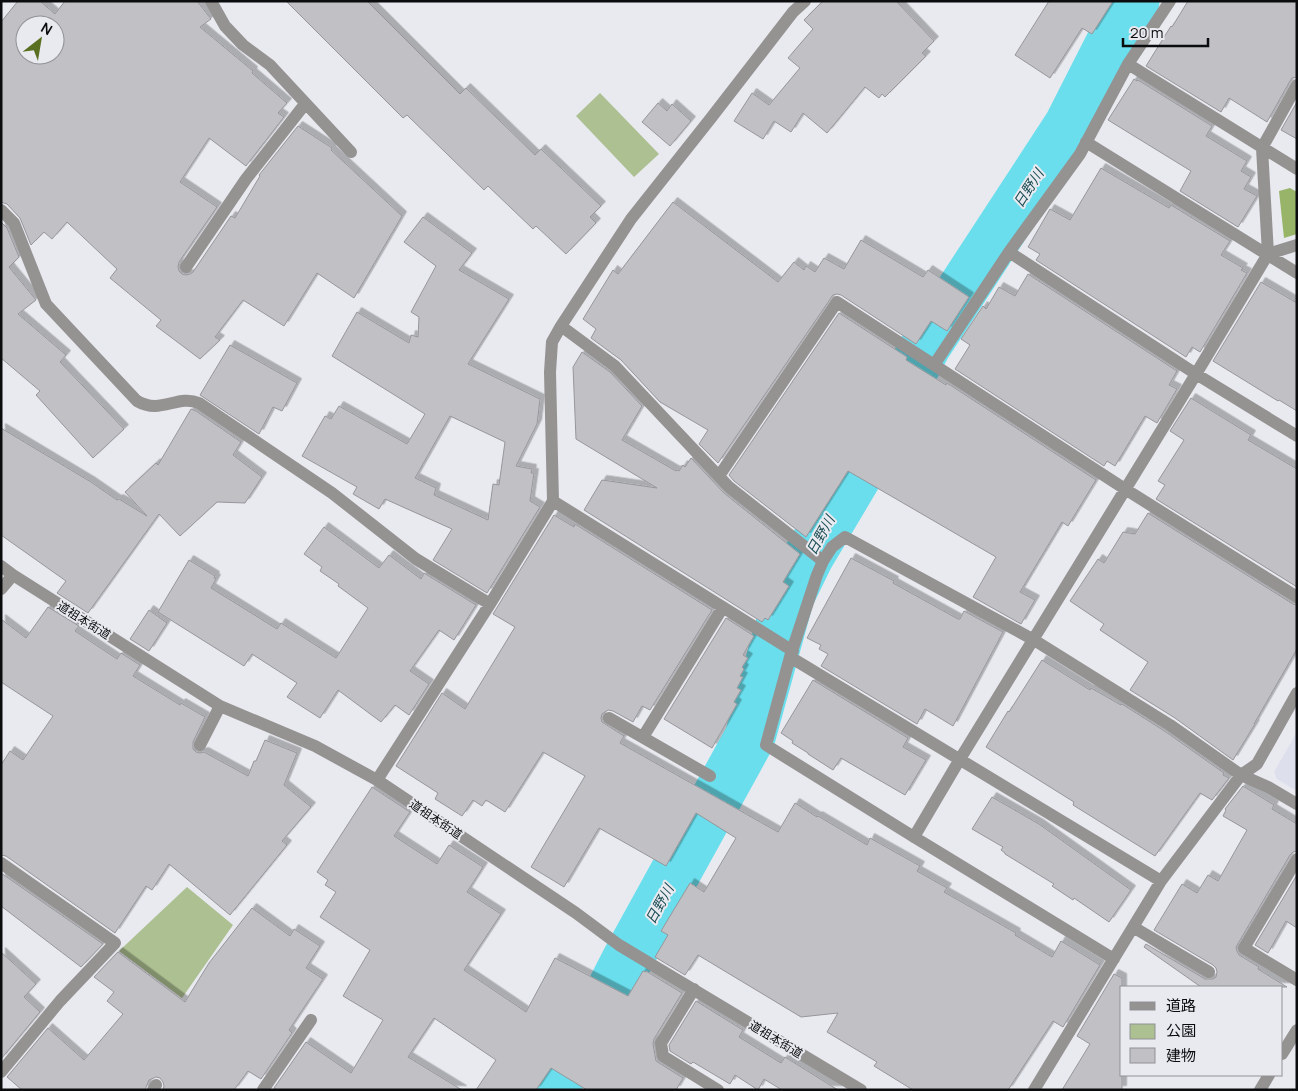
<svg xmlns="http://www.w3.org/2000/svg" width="1298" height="1091" font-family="Manrope,'Noto Sans JP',sans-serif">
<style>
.built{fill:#dedfed}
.green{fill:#adc092}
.forest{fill:#97b469}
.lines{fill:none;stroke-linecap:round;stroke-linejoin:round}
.river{stroke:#6adeec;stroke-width:51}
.building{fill:#c0c0c5;stroke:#96969b;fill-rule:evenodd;filter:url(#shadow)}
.street{stroke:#959292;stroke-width:12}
.labels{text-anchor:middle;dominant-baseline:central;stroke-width:4;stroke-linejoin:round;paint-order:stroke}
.street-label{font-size:12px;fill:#0b0c0d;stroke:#e9eaf0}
.water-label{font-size:14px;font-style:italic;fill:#1b4e54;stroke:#e9eaf0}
</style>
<defs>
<filter id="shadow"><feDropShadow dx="4.5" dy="-4.5" stdDeviation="0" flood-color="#0004"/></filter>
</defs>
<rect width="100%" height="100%" fill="#e9eaf0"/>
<!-- built -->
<path class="built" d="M 1297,732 L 1297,791 L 1277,779 L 1274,772 Z"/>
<!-- green -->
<path class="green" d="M 600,93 L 659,154 L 634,177 L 576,116 Z
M 187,887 L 233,925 L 182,998 L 119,951 Z"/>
<!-- forest -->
<path class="forest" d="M 1290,188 L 1297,192 L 1297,234 L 1284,238 L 1279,191 Z"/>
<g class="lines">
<!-- river -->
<path class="river" d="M 551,1090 L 602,1009 L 626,962 L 750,737 L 789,596 L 808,557 L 855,478 L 926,345 L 1069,126 L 1129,8 L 1134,1"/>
</g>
<!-- building -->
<path class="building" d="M 18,1 L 40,1 L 55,14 L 65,1 L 197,1 L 211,19 L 200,27 L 253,71 L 252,73 L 287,103 L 278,113 L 284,117 L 246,166 L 209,138 L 180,182 L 217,207 L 179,262 L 178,267 L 179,271 L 182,274 L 186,275 L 190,274 L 193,272 L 231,216 L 235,218 L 260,176 L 259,175 L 298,126 L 332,148 L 331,150 L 402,216 L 354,298 L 317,273 L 284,326 L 243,300 L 215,337 L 220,340 L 200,359 L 156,326 L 161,320 L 110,278 L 117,269 L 67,222 L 52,239 L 44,232 L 31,245 L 20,218 L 7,204 L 1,202 L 1,22 ZM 25,25 L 55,25 L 55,55 L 25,55 Z
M 286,1 L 367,1 L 460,94 L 466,88 L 535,155 L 541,149 L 601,206 L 590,217 L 596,223 L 566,254 L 536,226 L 533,229 L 488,186 L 484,190 L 407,115 L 403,118 Z
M 823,1 L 896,1 L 934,41 L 922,53 L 926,56 L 885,97 L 882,94 L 879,98 L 865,87 L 827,133 L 803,113 L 791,132 L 774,121 L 763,139 L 734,121 L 752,93 L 769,105 L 800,68 L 788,58 L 813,29 L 804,20 Z
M 1049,1 L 1113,1 L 1092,34 L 1082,28 L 1050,78 L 1015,55 Z
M 1188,1 L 1297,1 L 1297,77 L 1292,78 L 1290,81 L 1267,122 L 1229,98 L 1221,112 L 1146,66 L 1171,26 L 1172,27 Z
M 1134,79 L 1137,81 L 1138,80 L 1212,126 L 1206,136 L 1247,161 L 1241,171 L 1251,177 L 1244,189 L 1257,196 L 1238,227 L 1180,191 L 1191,171 L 1108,120 Z
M 1297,102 L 1297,139 L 1281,130 Z
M 658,103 L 667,111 L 672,104 L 691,121 L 670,146 L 642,122 Z
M 1101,168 L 1169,208 L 1171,205 L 1230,241 L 1221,255 L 1243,268 L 1241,270 L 1247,273 L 1200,352 L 1192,347 L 1186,357 L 1036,260 L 1040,254 L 1028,247 L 1050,209 L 1070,220 Z
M 673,202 L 778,282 L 794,262 L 804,270 L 806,266 L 815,272 L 824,258 L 844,269 L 861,240 L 923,277 L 928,270 L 969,297 L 947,331 L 931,321 L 916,344 L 841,295 L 837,294 L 833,295 L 718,463 L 699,444 L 708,430 L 660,402 L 621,360 L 591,338 L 596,329 L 583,319 L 613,270 L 618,274 Z
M 423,217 L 472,253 L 459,270 L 509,299 L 468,364 L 540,399 L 537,424 L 516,466 L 532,469 L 531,473 L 534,473 L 530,501 L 540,507 L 487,593 L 433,560 L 452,529 L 385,499 L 379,509 L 353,494 L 357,487 L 302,456 L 325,416 L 331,419 L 339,406 L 407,444 L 425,414 L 332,356 L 357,312 L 409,343 L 411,335 L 418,337 L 419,317 L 411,312 L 436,266 L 404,242 ZM 450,416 L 505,442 L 499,485 L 493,484 L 488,520 L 434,495 L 436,488 L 415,478 Z
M 1,222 L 7,228 L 19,257 L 9,267 L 36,300 L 18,314 L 66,355 L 60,362 L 124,429 L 93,458 L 36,395 L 40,391 L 1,358 Z
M 1028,274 L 1177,371 L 1169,385 L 1177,389 L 1157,423 L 1145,416 L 1115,466 L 1107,461 L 1104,466 L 955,369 L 970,345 L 961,339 L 983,306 L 986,309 L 999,287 L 1015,296 Z
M 1261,282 L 1297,303 L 1297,411 L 1279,400 L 1278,401 L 1213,361 Z
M 839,313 L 907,357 L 906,360 L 946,385 L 947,383 L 1096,480 L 1068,526 L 1062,522 L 1020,592 L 1035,600 L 1021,624 L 973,597 L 996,557 L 848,471 L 806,537 L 734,481 L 729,475 Z
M 230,345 L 297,383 L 282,411 L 273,407 L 259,434 L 200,395 Z
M 582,352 L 610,372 L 642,406 L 622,440 L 676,471 L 677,470 L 679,471 L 683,465 L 685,467 L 691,458 L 724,493 L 800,554 L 783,582 L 789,586 L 768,620 L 765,618 L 762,622 L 584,510 L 602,480 L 657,488 L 576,439 L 573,367 Z
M 1191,398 L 1251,435 L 1248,440 L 1297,469 L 1297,587 L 1156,499 L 1165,485 L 1158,481 L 1184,440 L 1170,431 Z
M 191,409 L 196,411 L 241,442 L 233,455 L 262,477 L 245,503 L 217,502 L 180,536 L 159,514 L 88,613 L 57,593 L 66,581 L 1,535 L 1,428 L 91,482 L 117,500 L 119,499 L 147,516 L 125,492 L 156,463 L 158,465 Z
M 1148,513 L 1293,604 L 1297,605 L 1297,649 L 1254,724 L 1255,724 L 1233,760 L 1175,718 L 1130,690 L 1148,662 L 1100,630 L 1104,624 L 1070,601 L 1098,559 L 1104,563 L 1123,532 L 1135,534 Z
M 554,515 L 574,527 L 575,524 L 712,610 L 650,710 L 642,706 L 633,722 L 613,711 L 608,710 L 602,714 L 601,718 L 602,722 L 624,736 L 620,743 L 778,832 L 795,803 L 817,817 L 818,816 L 867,845 L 870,838 L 920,866 L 917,871 L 947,888 L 944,892 L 1016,933 L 1015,935 L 1052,957 L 1061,941 L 1100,965 L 1063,1027 L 1053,1021 L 1008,1090 L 913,1090 L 874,1066 L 877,1062 L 827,1032 L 838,1013 L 801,1017 L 698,955 L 685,975 L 655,957 L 668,935 L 661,931 L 690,883 L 704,892 L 736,838 L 696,813 L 666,866 L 599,828 L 564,887 L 531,867 L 585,776 L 543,752 L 505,812 L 486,800 L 482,806 L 473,800 L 462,816 L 435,799 L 438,793 L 396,766 L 442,693 L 465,709 L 515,627 L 493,614 Z
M 324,527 L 379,568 L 389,555 L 421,579 L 424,573 L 476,605 L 454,640 L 439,630 L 410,671 L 429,684 L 409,715 L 395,705 L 381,722 L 338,690 L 320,718 L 287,697 L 297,683 L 252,654 L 244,666 L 158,612 L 189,560 L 215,576 L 214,578 L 216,579 L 211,588 L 277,629 L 281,623 L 336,658 L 368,608 L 338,586 L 339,584 L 320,571 L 322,567 L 304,554 Z
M 851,558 L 894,581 L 893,583 L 958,619 L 960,619 L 964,611 L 1003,632 L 953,726 L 925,709 L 917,724 L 821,666 L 828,654 L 819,649 L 821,645 L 807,638 Z
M 48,607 L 79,626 L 75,631 L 117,659 L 121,653 L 140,665 L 133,676 L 180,705 L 181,703 L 205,717 L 193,742 L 193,749 L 196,752 L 200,753 L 204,752 L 248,776 L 254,761 L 256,761 L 265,740 L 297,753 L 284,785 L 311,807 L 282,841 L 287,845 L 230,915 L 169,864 L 152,890 L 146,886 L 115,933 L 6,856 L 1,855 L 1,765 L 10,751 L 23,760 L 53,716 L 1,682 L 1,619 L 26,638 Z
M 149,610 L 167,623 L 149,651 L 130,639 Z
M 726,618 L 754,636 L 743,655 L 748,658 L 742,667 L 744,669 L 740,676 L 743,677 L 737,688 L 741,690 L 734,702 L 737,704 L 712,748 L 664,719 Z
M 1042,660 L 1090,690 L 1091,688 L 1121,705 L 1122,704 L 1166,732 L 1224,773 L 1223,775 L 1229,778 L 1212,800 L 1200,793 L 1155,856 L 1073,805 L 1074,802 L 986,747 L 1008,711 L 1009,712 Z
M 813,680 L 908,738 L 903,747 L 926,760 L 905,795 L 841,758 L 833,770 L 808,754 L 808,753 L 792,743 L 793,741 L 781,733 Z
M 1243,786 L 1274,805 L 1272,809 L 1297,824 L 1297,851 L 1293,852 L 1290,855 L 1236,947 L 1237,951 L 1239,955 L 1259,967 L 1258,969 L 1287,987 L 1201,987 L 1144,947 L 1146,944 L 1205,979 L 1213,979 L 1216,977 L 1217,972 L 1216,968 L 1213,965 L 1154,930 L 1182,884 L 1197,893 L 1208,875 L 1218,881 L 1247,830 L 1223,816 L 1226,810 L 1225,809 Z
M 372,787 L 410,812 L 394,836 L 437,864 L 449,845 L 483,867 L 467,892 L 501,914 L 464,970 L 526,1012 L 555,958 L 628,996 L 643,971 L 646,972 L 646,971 L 682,993 L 654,1039 L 653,1044 L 656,1061 L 683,1078 L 676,1090 L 587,1090 L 551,1068 L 536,1090 L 476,1090 L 496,1060 L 434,1018 L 408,1057 L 462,1090 L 277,1090 L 274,1088 L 306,1042 L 351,1073 L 383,1020 L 343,996 L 370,950 L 320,917 L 336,892 L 325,885 L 328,880 L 317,872 Z
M 992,797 L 1039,824 L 1131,890 L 1109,922 L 1074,898 L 1073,900 L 1052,886 L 1054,884 L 1005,854 L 1005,853 L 1001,850 L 1003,847 L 972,829 Z
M 1,873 L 103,944 L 81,967 L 1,906 Z
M 1297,875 L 1297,928 L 1286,921 L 1268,953 L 1255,945 Z
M 252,908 L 290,936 L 294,929 L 320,946 L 306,968 L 323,979 L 289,1030 L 292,1033 L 261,1079 L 248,1071 L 234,1090 L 163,1090 L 164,1086 L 163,1082 L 160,1078 L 156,1077 L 149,1080 L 145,1090 L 22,1090 L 7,1077 L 48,1028 L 84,1060 L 123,1014 L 107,1001 L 114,992 L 94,977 L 118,952 L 185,1002 L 209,963 Z
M 1,952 L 36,984 L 24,997 L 40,1012 L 1,1059 Z
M 1114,974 L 1122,978 L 1122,1090 L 1062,1090 L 1090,1044 L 1077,1036 Z
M 696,1001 L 743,1030 L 739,1037 L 781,1063 L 785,1057 L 838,1090 L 782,1090 L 764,1079 L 758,1090 L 735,1075 L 730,1084 L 693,1062 L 691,1064 L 670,1051 L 669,1045 Z"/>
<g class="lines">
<!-- street -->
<path class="street" d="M 211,1 L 225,26 L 243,45 L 270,65 L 351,152
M 1128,64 L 1297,169
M 1086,142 L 1297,273
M 1,210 L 14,223 L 46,304 L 137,401 C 161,415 177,394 199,403 L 332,493 L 416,559 L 490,604
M 1009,252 L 1196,374 L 1297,436
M 1268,254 L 1297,245
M 186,267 L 246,179 L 305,104
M 561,326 L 615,366 L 729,487 L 823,561
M 934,365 L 1009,252 L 1080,154 L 1128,64 L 1170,1
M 719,476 L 837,302 L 1125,489 L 1297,597
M 553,501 L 793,651
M 1,566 L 13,575 L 220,706 L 315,746 L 377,780 L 576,913 L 619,945 L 861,1090
M 1,589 L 13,575
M 790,657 L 1161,881
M 609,718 L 710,776
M 643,737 L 723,607
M 200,745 L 220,706
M 377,780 L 490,604 L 553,501 L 550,372 L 552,342 L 561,326 L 631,219 L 711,118 L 793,12 L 805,1
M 914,837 L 960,759 L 1196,374 L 1268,254 L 1262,148 L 1297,85
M 1297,859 L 1244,948 L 1297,980
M 1,863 L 115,943 L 60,1001 L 1,1072
M 1133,927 L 1209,972
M 1114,959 L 914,837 L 766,745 L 790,657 L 817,575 L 823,561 L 832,547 L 845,537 L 1034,640 L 1170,725 L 1241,775 L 1268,787 L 1297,804
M 694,989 L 661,1043 L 663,1056 L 718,1090
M 1282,1054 L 1297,1030
M 153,1090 L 156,1085
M 263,1090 L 311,1020
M 1034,1090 L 1161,881 L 1241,775 L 1257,764 L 1297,693
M 1260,1090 L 1269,1075"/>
</g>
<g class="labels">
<!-- street labels -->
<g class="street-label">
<text transform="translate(84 620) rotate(32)">道祖本街道</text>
<text transform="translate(436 819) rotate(34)">道祖本街道</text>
<text transform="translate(776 1039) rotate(31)">道祖本街道</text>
</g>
<!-- water labels -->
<g class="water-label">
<text transform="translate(1028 188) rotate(-57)">日野川</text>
<text transform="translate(820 535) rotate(-61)">日野川</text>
<text transform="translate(659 904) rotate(-61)">日野川</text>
</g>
</g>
<!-- border -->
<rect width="1298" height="1091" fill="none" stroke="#0b0c0d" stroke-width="5"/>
<!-- legend -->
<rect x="1120" y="986" width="162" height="90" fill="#e9eaf0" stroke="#909195"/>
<rect x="1130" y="1002" width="25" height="8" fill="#959292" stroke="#909195"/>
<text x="1166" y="1011" font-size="15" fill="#0b0c0d">道路</text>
<rect x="1130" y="1024" width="25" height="15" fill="#adc092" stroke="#909195"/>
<text x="1166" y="1036" font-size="15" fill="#0b0c0d">公園</text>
<rect x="1130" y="1048" width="25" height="15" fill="#c0c0c5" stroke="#909195"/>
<text x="1166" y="1061" font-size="15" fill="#0b0c0d">建物</text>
<!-- north arrow -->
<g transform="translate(40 40) rotate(31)"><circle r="24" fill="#e9eaf0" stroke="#909195"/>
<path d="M0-4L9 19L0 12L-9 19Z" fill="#5a7021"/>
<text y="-8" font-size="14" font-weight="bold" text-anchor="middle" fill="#0b0c0d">N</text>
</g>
<!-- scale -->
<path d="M1123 38v8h85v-8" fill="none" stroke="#0b0c0d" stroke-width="2.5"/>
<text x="1130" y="38" font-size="15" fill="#0b0c0d" stroke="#e9eaf0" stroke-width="4" paint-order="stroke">20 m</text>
</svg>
